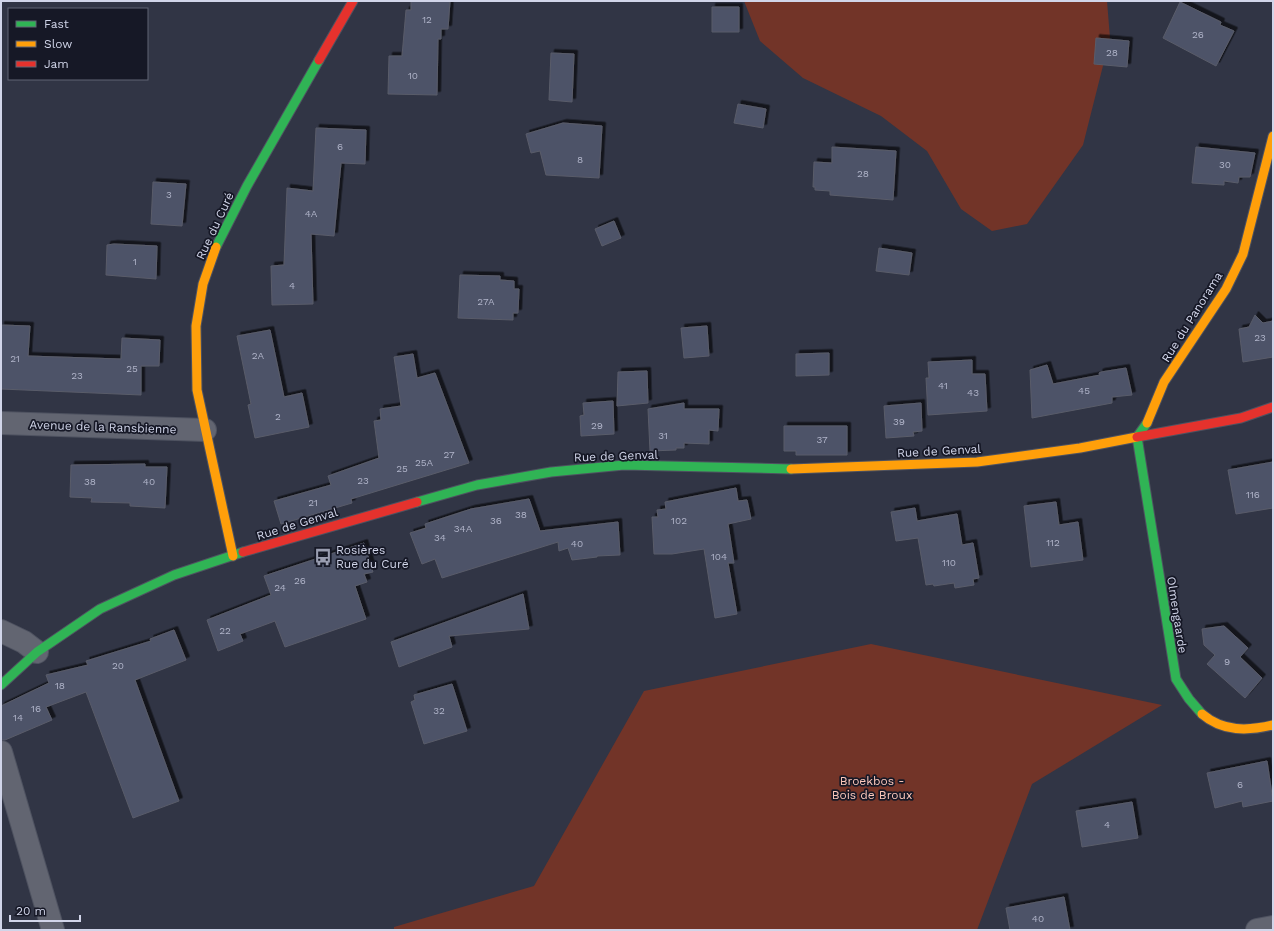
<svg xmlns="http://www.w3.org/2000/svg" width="1274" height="931" font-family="'Work Sans',sans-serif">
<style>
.green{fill:#723428}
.building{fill:#4e5268;stroke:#595c69;filter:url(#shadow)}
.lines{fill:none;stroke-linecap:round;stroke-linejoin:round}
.street-casing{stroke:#4e5260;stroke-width:24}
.fast-casing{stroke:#4e5260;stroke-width:11}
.slow-casing{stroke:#4e5260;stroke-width:11}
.jam-casing{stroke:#4e5260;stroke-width:11}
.street{stroke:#626571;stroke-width:22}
.fast{stroke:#30b455;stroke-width:9}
.slow{stroke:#ff9f0a;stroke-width:9}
.jam{stroke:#e5322d;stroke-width:9}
.labels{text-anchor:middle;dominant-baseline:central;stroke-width:3.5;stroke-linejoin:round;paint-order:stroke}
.number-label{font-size:10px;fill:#b0b4c9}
.street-label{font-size:12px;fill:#d1d5e9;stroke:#161826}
.poi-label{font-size:12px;fill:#d1d5e9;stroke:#161826;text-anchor:start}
.park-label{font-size:12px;fill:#fdc8bb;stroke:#161826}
</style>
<defs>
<filter id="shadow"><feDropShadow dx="3.5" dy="-3.5" stdDeviation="0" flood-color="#0009"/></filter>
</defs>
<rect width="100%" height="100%" fill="#313545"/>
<!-- green -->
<path class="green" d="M 744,1 L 1107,1 L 1110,38 L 1083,145 L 1027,224 L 992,231 L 961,209 L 927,151 L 881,116 L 803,78 L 760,41 Z
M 871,644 L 1162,705 L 1032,784 L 977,930 L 394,930 L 394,927 L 534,886 L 644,691 Z"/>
<!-- building -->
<path class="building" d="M 411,1 L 450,1 L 448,29 L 441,29 L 441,39 L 438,39 L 437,95 L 388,94 L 389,56 L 402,56 L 406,10 L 411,10 Z
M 1180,2 L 1221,22 L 1220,25 L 1234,31 L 1216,66 L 1163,38 Z
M 712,7 L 739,7 L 739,32 L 712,32 Z
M 1096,38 L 1129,41 L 1127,67 L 1094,64 Z
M 551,53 L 574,54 L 572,102 L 549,100 Z
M 738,104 L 766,109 L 763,128 L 734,123 Z
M 563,123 L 602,126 L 599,178 L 546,175 L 540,151 L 531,153 L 526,134 Z
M 316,128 L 366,130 L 365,164 L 341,163 L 334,236 L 311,234 L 313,304 L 272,305 L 271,266 L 284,265 L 287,188 L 313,191 Z
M 832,147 L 896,151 L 893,200 L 830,195 L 830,191 L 815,190 L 815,187 L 813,187 L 814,162 L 832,163 Z
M 1196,147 L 1255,153 L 1250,177 L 1239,177 L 1238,183 L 1224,181 L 1224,185 L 1192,183 Z
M 153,182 L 186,184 L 182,226 L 151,224 Z
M 614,221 L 621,238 L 602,246 L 595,229 Z
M 114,244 L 157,246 L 156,279 L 106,275 L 107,245 Z
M 879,248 L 912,253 L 909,275 L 876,271 Z
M 460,275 L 500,276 L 500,280 L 514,281 L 514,289 L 519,289 L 518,313 L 513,313 L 513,320 L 458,318 Z
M 1255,315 L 1263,323 L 1273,321 L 1273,357 L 1243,362 L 1239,329 L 1249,327 Z
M 1,325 L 30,326 L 28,356 L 121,359 L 122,338 L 160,340 L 159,366 L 141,366 L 141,395 L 1,389 Z
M 707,326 L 709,356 L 684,358 L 681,328 Z
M 270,330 L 284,397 L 302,393 L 309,427 L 255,438 L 248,405 L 251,404 L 237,336 Z
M 829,353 L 829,375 L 796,376 L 796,354 Z
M 413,354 L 417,378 L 435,373 L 469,463 L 351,499 L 352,503 L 281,524 L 274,501 L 331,485 L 328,476 L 379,458 L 374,421 L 381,420 L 380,409 L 401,406 L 394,357 Z
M 972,360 L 972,374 L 985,374 L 987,411 L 928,415 L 926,378 L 929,378 L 928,362 Z
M 1047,365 L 1053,384 L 1100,375 L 1099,373 L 1101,372 L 1126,368 L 1132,395 L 1112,397 L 1112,403 L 1032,418 L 1030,370 Z
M 647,371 L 648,403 L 617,406 L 618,372 Z
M 613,401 L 614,434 L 581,436 L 580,416 L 584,415 L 583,403 Z
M 684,403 L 684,409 L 719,409 L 718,431 L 709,430 L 709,444 L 684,443 L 684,448 L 676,448 L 676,450 L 650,451 L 648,409 Z
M 921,403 L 922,431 L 913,432 L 914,436 L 886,438 L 884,406 Z
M 784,426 L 847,426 L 847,455 L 796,455 L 796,451 L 784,451 Z
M 1273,462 L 1273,508 L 1236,514 L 1228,470 Z
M 145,464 L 145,467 L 167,467 L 165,508 L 130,506 L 130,503 L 91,502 L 92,498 L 70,497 L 71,465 Z
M 736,488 L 738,501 L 747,500 L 751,519 L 728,524 L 734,563 L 728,563 L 737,614 L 715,618 L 704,549 L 672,554 L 654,554 L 652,517 L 658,517 L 657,510 L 666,509 L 665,502 Z
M 529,499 L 540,531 L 618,522 L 620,555 L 597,556 L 597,557 L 572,560 L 568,548 L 559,551 L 558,542 L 442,578 L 435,559 L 422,564 L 410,533 L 426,528 L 425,524 L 471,509 Z
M 1056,502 L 1059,525 L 1078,522 L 1083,560 L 1031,567 L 1024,506 Z
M 915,508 L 917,521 L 957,514 L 962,545 L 973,543 L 979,578 L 973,579 L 974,585 L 955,588 L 954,583 L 934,586 L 933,584 L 926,585 L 918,538 L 896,541 L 891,512 Z
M 364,543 L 373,572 L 364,574 L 367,582 L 355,586 L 366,619 L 285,647 L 275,621 L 240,634 L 243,641 L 218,651 L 207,620 L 271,595 L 264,576 Z
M 523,594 L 529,629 L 449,636 L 452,647 L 399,667 L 391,642 Z
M 1224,626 L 1248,648 L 1240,657 L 1262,678 L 1245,698 L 1207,664 L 1215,655 L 1204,645 L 1202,629 Z
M 174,630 L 186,660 L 135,680 L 179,801 L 133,818 L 86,692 L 46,707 L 52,720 L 5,740 L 1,740 L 1,706 L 49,683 L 46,675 L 88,665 L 86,661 L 151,641 L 150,639 Z
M 452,684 L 467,731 L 424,744 L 411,702 L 415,700 L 414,695 Z
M 1267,761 L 1273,801 L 1243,807 L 1242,801 L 1215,808 L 1207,773 Z
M 1132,802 L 1138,838 L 1082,847 L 1076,811 Z
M 1064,897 L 1070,930 L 1010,930 L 1006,908 Z"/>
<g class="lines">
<!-- street casing -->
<g class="street-casing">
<path id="street" d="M 1,423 L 205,430
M 1,631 L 24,642 L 37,652
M 1,752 L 53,930
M 1257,930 L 1273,927"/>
</g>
<!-- fast casing -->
<g class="fast-casing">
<path id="fast" d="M 216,247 L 247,186 L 319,60
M 1147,423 L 1137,437 L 1176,679 L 1189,699 L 1202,714
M 417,502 L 477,485 L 551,472 L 624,465 L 791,469
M 1,685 L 37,652 L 100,609 L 174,575 L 243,552"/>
</g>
<!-- slow casing -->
<g class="slow-casing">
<path id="slow" d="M 216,247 L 203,284 L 196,326 L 197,390 L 233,556
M 1147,423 L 1164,382 L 1226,289 L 1243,254 L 1273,136
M 791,469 L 977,462 L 1080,448 L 1137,437
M 1202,714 C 1223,732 1248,731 1273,725"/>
</g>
<!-- jam casing -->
<g class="jam-casing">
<path id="jam" d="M 319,60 L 353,1
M 1137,437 L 1241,418 L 1273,407
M 243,552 L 417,502"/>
</g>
<!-- street -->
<use href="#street" class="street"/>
<!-- fast -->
<use href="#fast" class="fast"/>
<!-- slow -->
<use href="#slow" class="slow"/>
<!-- jam -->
<use href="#jam" class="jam"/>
</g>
<!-- icons -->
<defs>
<g id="bus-bare" transform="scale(1.38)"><path d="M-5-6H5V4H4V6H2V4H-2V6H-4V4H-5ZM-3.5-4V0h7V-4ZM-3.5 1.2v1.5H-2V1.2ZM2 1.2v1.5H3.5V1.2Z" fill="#999db0" stroke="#161826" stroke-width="2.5" paint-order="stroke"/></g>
</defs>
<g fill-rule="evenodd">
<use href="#bus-bare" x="323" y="557"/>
</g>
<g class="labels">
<!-- number labels -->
<g class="number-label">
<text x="427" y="19">12</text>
<text x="1198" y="34">26</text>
<text x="1112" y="52">28</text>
<text x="413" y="75">10</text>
<text x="340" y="146">6</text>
<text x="580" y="159">8</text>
<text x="1225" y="164">30</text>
<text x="863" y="173">28</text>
<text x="169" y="194">3</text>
<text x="311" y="213">4A</text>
<text x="135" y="261">1</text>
<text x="292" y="285">4</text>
<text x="486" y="301">27A</text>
<text x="1260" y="337">23</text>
<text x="258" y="355">2A</text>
<text x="15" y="358">21</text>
<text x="132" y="368">25</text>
<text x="77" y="375">23</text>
<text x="943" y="385">41</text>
<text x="1084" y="390">45</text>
<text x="973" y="392">43</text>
<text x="278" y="416">2</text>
<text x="899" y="421">39</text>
<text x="597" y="425">29</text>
<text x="663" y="435">31</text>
<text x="822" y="439">37</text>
<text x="449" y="454">27</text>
<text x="424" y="462">25A</text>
<text x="402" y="468">25</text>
<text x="363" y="480">23</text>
<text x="90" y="481">38</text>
<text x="149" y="481">40</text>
<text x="1253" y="494">116</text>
<text x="313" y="502">21</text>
<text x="521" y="514">38</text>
<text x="496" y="520">36</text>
<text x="679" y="520">102</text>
<text x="463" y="528">34A</text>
<text x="440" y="537">34</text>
<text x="1053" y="542">112</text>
<text x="577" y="543">40</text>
<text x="719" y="556">104</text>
<text x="949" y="562">110</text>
<text x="300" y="580">26</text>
<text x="280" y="587">24</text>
<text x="225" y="630">22</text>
<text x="1227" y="661">9</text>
<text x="118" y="665">20</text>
<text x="60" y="685">18</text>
<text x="36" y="708">16</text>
<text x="439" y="710">32</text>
<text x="18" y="717">14</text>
<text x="1240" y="784">6</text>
<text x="1107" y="824">4</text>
<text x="1038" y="918">40</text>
</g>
<!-- street labels -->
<g class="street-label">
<text transform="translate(215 226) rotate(-65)">Rue du Curé</text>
<text transform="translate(1192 317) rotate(-58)">Rue du Panorama</text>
<text transform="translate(103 427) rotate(2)">Avenue de la Ransbienne</text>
<text transform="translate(939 451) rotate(-3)">Rue de Genval</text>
<text transform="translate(616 456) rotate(-2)">Rue de Genval</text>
<text transform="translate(297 524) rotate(-17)">Rue de Genval</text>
<text transform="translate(1177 615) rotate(81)">Olmengaarde</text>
</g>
<!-- poi labels -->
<g class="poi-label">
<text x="336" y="550">Rosières<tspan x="336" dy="14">Rue du Curé</tspan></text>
</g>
<!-- park labels -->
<g class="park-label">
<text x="872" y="781">Broekbos -<tspan x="872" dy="14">Bois de Broux</tspan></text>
</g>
</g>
<!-- border -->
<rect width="1274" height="931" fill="none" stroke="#d1d5e9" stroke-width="4"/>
<!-- legend -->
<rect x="8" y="8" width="140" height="72" fill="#161826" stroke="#616474"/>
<rect x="16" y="21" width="20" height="6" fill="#30b455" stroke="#616474"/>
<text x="44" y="28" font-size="12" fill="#d1d5e9">Fast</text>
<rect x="16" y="41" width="20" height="6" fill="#ff9f0a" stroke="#616474"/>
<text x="44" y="48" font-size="12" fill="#d1d5e9">Slow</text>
<rect x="16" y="61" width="20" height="6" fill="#e5322d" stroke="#616474"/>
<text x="44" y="68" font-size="12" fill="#d1d5e9">Jam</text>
<!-- scale -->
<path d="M10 915v6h70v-6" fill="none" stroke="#d1d5e9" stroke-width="2"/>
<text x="16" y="915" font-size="12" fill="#d1d5e9" stroke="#161826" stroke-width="3" paint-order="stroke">20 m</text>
</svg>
